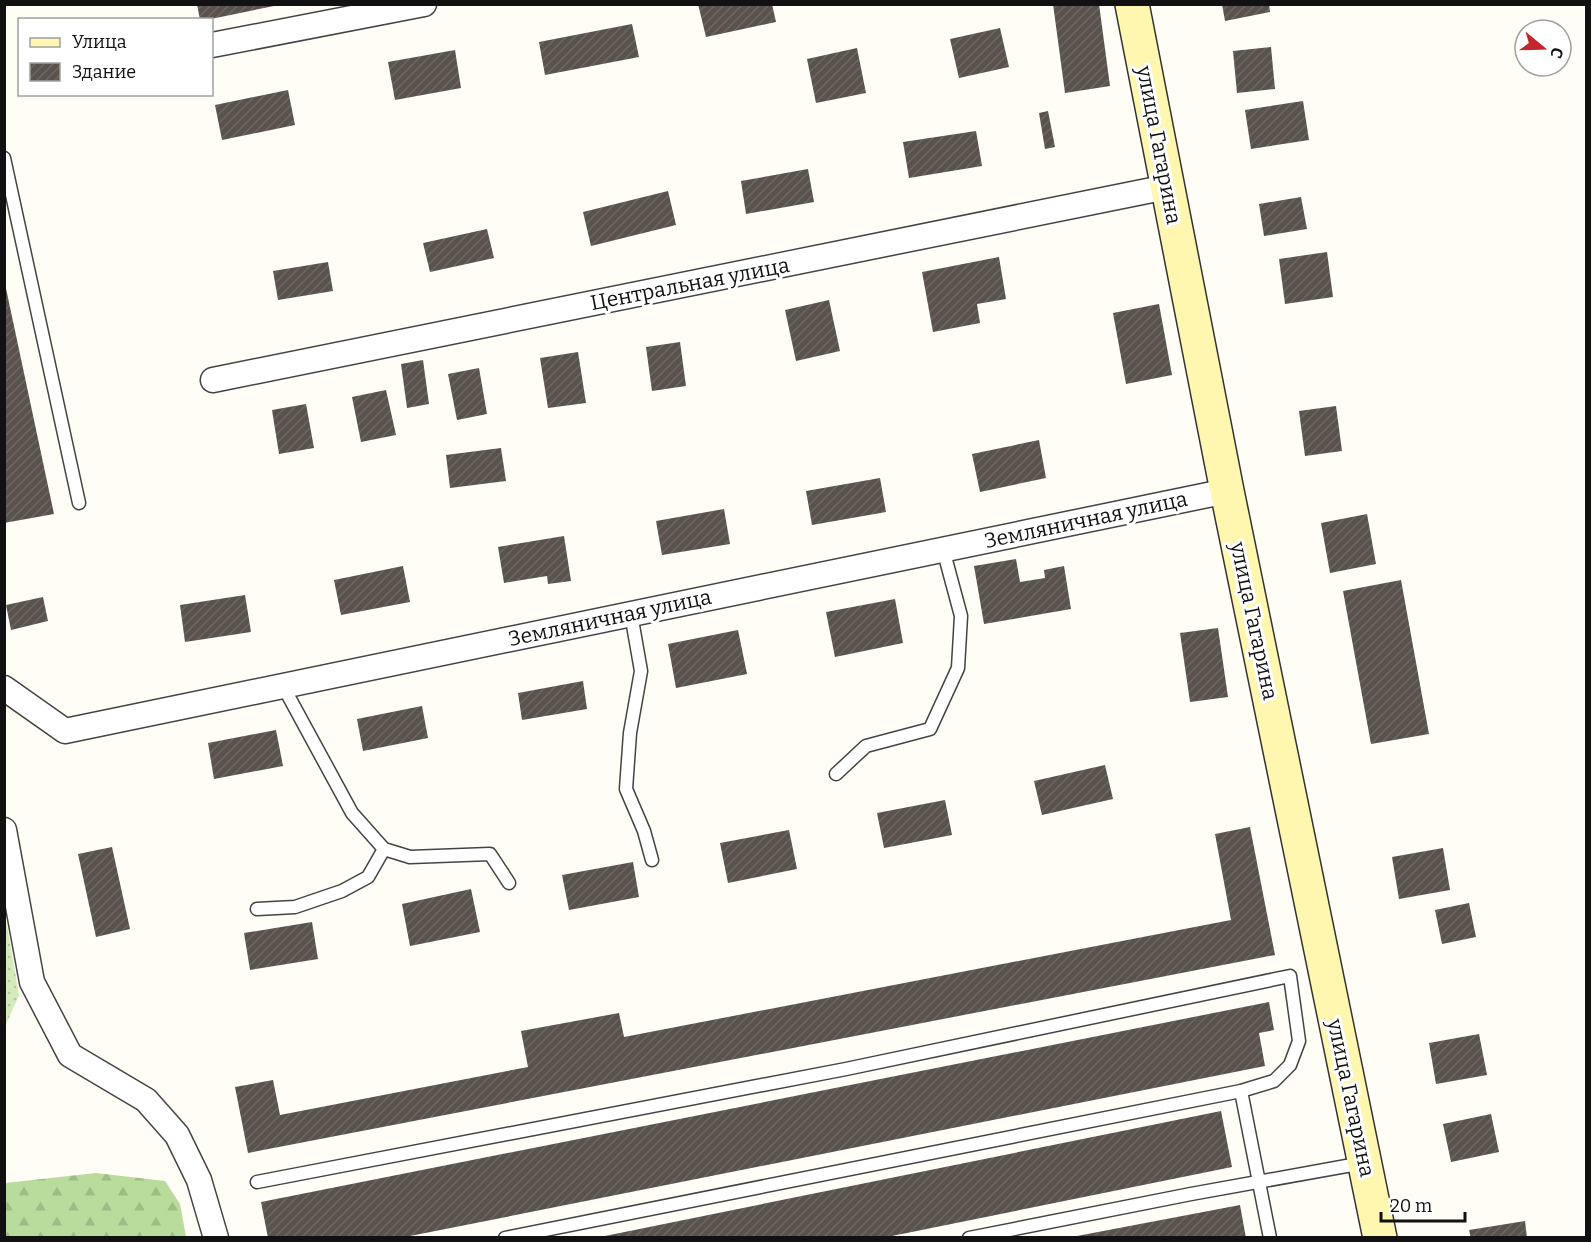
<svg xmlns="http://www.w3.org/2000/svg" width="1591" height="1242" font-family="Bitter,serif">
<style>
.grass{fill:url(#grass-dots)}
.forest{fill:url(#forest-firs)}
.building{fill:url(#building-hatch)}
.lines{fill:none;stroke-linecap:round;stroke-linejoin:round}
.lane-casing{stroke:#444;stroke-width:15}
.street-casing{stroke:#444;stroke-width:27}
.secondary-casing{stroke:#333;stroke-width:36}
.lane{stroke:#fff;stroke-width:12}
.street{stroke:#fff;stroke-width:24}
.secondary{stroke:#fff6b0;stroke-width:33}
.labels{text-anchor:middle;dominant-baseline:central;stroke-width:6;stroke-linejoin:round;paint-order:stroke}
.street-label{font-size:21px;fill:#111;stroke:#fff}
</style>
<defs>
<pattern id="grass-dots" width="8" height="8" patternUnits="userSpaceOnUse" patternTransform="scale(1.5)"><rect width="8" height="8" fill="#d5ebbd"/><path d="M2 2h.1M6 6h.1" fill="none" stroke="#b6c8a1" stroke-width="1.8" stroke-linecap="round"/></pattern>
<pattern id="forest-firs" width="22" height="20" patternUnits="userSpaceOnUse" patternTransform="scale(1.5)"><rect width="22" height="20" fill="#b9dc9c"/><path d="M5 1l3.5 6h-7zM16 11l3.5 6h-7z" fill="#9ebc85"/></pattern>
<pattern id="building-hatch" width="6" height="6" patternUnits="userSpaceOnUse" patternTransform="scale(1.5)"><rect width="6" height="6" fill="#5a524d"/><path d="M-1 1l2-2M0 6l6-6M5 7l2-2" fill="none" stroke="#6d6662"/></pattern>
</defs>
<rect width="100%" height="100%" fill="#fffdf5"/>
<!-- grass -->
<path class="grass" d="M 4,908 L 19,995 L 5,1027 L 4,1027 Z"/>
<!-- forest -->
<path class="forest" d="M 96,1173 L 165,1181 L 180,1204 L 186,1237 L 5,1237 L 5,1183 Z"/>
<!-- building -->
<path class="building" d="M 197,4 L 274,4 L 274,6 L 206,20 L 200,20 Z
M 698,4 L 772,4 L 776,22 L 706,37 Z
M 1053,4 L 1099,4 L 1110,86 L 1065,93 Z
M 1222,4 L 1269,4 L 1270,12 L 1225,21 Z
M 632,24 L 639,57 L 545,75 L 539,42 Z
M 1000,28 L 1009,67 L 959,78 L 950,39 Z
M 1271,47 L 1275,89 L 1237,93 L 1233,51 Z
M 857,48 L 866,93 L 816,103 L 807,59 Z
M 455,50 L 461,88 L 395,100 L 388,62 Z
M 288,90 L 295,125 L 222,140 L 215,105 Z
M 1303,101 L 1309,140 L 1251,149 L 1245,110 Z
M 1048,111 L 1055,147 L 1045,149 L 1039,113 Z
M 976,131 L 982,166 L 909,178 L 903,142 Z
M 808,169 L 814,202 L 746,214 L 741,181 Z
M 668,191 L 676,225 L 591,246 L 583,212 Z
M 1301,197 L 1307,229 L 1264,236 L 1259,204 Z
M 487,229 L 494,258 L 430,272 L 423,243 Z
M 1327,252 L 1333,297 L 1285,304 L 1279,259 Z
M 999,257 L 1006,299 L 977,304 L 980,323 L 933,332 L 922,272 Z
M 328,262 L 333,291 L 278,300 L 273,271 Z
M 4,279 L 54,514 L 4,523 Z
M 829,300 L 840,351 L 796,361 L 785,310 Z
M 1159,304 L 1172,375 L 1126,384 L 1113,313 Z
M 680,342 L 686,386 L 652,391 L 646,347 Z
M 578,352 L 586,403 L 548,408 L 540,358 Z
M 423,360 L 429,404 L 407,408 L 401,364 Z
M 479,368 L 487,414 L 457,420 L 448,374 Z
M 386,390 L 396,435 L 361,442 L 352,397 Z
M 306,404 L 314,448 L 279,454 L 272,410 Z
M 1336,406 L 1342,451 L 1305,456 L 1299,411 Z
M 1039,440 L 1046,478 L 980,492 L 972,454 Z
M 501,448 L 506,481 L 450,488 L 446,455 Z
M 880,478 L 886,512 L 812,525 L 806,491 Z
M 724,509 L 730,544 L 662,555 L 656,521 Z
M 1367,514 L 1376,564 L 1330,573 L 1321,523 Z
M 564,536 L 571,581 L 548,584 L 547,576 L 504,583 L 498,547 Z
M 1016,559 L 1020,582 L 1045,578 L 1044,570 L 1064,566 L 1071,609 L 984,624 L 974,566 Z
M 403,566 L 410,602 L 341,615 L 334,580 Z
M 1401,580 L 1429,734 L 1371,744 L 1343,591 Z
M 245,595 L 251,632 L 185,642 L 180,605 Z
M 43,597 L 48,621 L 11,630 L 6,605 Z
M 895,599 L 903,643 L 835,657 L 826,612 Z
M 1218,628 L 1228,697 L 1190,702 L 1180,633 Z
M 738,630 L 747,674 L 676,688 L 668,644 Z
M 583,681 L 587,709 L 522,720 L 518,693 Z
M 422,706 L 428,738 L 363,751 L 357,719 Z
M 276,730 L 283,766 L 214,779 L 208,743 Z
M 1105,765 L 1113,799 L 1042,815 L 1034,781 Z
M 945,800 L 952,835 L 884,848 L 877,813 Z
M 1250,827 L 1275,955 L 248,1153 L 235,1087 L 273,1080 L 280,1115 L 528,1067 L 521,1031 L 619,1013 L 624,1037 L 1231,920 L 1215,834 Z
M 789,830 L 797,869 L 728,883 L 720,843 Z
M 112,847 L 130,929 L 96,937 L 78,854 Z
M 1443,848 L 1450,890 L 1399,899 L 1392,857 Z
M 633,862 L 639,897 L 569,910 L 562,875 Z
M 471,889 L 480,932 L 410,946 L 402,904 Z
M 1469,903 L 1476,937 L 1442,944 L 1435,910 Z
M 312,922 L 318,959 L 250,970 L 244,933 Z
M 1269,1002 L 1274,1030 L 1259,1033 L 1265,1066 L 400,1238 L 268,1238 L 261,1202 Z
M 1479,1034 L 1487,1075 L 1436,1084 L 1429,1043 Z
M 1221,1111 L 1232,1167 L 882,1238 L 595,1238 Z
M 1491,1114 L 1499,1152 L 1451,1162 L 1443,1124 Z
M 1240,1205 L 1246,1238 L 1077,1238 L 1077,1236 Z
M 1525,1221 L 1527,1238 L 1471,1238 L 1469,1230 Z"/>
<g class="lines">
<!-- lane casing -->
<g class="lane-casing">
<path id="lane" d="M 4,158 L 79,503
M 631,614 L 641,671 L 630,733 L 626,789 L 644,831 L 652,860
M 283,686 L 352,813 L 384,849 L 410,857 L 490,854 L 509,883
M 836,774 L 866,746 L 930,729 L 958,668 L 961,616 L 943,549
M 257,909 L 295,907 L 342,891 L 368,877 L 384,849
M 257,1182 L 846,1069 L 1290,976 L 1299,1041 L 1290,1065 L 1274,1081 L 1241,1091
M 505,1238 L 1241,1091 L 1270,1238
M 969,1238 L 1191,1194 L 1363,1163"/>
</g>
<!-- street casing -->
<g class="street-casing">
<path id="street" d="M 212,45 L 424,4
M 213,380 L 1167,187
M 4,688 L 65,731 L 1227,491
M 4,830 L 32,982 L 70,1055 L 146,1100 L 177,1135 L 199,1180 L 216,1238"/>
</g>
<!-- secondary casing -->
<g class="secondary-casing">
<path id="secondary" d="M 1132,4 L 1227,491 L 1380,1238"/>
</g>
<!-- lane -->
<use href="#lane" class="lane"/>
<!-- street -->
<use href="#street" class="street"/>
<!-- secondary -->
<use href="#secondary" class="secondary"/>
</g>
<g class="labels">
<!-- street labels -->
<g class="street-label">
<text transform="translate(1159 145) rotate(79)">улица Гагарина</text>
<text transform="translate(690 284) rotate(-11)">Центральная улица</text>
<text transform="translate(1086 520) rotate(-12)">Земляничная улица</text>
<text transform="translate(610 618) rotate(-12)">Земляничная улица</text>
<text transform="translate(1254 621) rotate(78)">улица Гагарина</text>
<text transform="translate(1351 1098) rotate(78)">улица Гагарина</text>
</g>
</g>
<!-- border -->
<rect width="1591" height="1242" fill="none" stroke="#111111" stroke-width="12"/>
<!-- legend -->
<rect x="18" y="18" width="195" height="78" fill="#ffffff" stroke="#a0a0a0" stroke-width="1.5"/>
<rect x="30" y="38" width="30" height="9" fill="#fff6b0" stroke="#a0a0a0" stroke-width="1.5"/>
<text x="72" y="48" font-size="18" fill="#111111">Улица</text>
<rect x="30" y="63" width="30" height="18" fill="url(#building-hatch)" stroke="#a0a0a0" stroke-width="1.5"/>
<text x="72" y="78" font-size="18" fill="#111111">Здание</text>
<!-- north arrow -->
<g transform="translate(1543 48) rotate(109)"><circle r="28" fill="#ffffff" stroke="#a0a0a0" stroke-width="1.5"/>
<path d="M0-4.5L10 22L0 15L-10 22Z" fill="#c4262e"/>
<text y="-9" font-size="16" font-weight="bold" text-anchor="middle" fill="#111111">С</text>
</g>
<!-- scale -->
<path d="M1381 1212v9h84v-9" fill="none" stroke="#111111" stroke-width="3"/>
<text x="1390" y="1212" font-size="18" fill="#111111" stroke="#ffffff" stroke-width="4.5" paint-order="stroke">20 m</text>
</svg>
